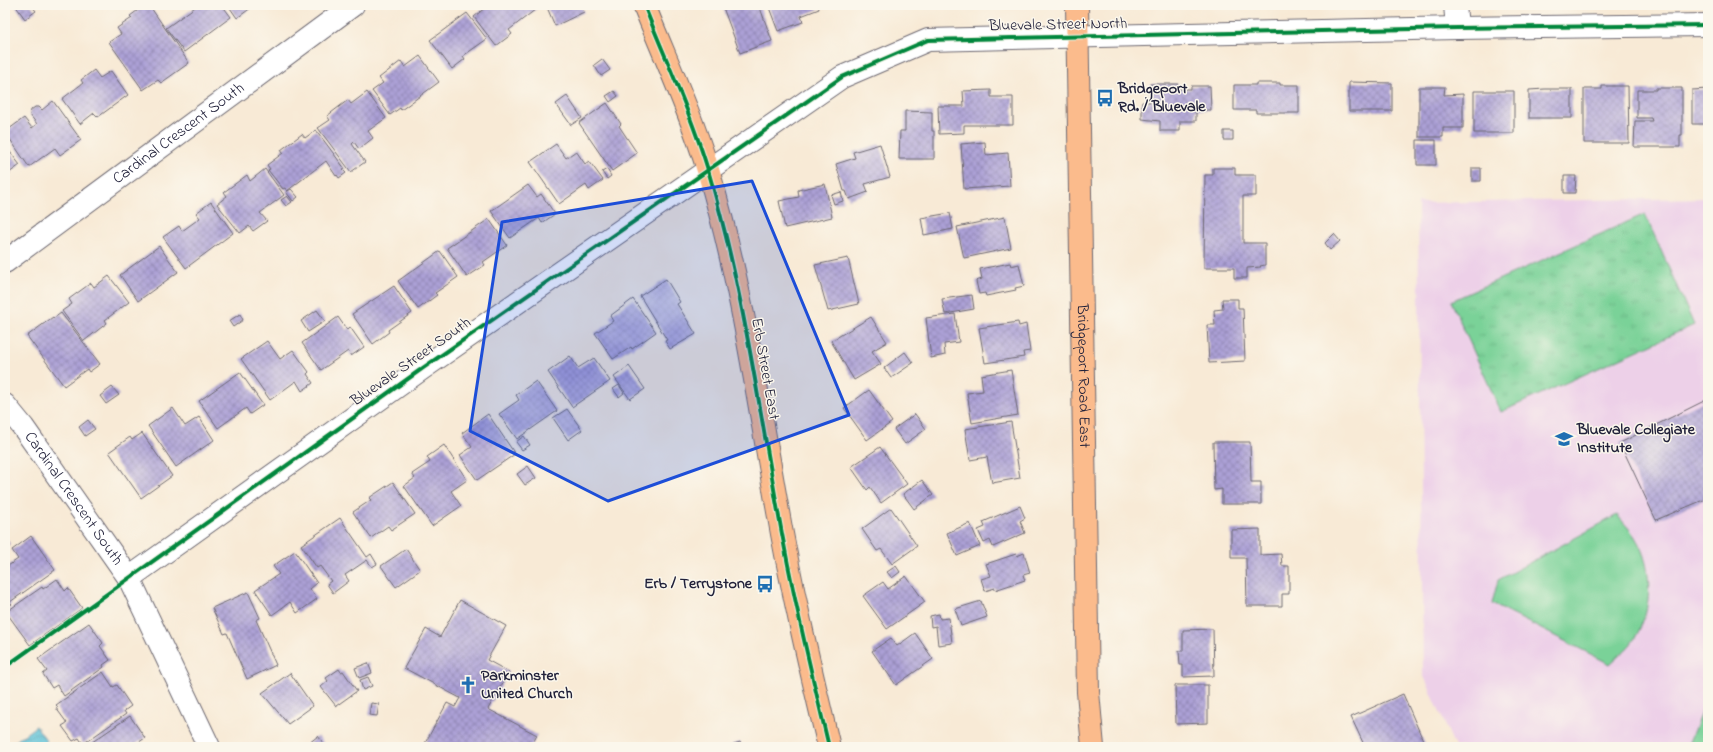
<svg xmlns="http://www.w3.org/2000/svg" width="1713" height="752" font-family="'Indie Flower',sans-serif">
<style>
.built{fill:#edd0e8}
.green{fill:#7ad298;stroke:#4e7a6a}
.park{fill:url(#park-tufts);stroke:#4e7a6a}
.water{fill:url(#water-waves);stroke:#3d7188}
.building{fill:url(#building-cross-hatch)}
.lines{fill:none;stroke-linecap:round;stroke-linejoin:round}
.minor-casing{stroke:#6d6871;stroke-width:24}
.major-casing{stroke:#6d6871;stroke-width:24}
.minor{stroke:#fff;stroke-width:22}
.major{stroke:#fbbb8c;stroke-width:22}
.cycleway-casing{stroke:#fbf7ec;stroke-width:6}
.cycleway{stroke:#00873e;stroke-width:4}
.marked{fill:#1d4ed8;fill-opacity:0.2;stroke:#1d4ed8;stroke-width:3;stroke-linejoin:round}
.labels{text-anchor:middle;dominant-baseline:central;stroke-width:3;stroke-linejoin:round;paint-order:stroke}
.street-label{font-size:16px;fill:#22223b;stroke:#fbf7ec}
.poi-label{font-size:16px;font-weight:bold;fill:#22223b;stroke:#fbf7ec;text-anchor:start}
</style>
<defs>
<pattern id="park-tufts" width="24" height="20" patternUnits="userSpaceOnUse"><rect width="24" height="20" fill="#7ad298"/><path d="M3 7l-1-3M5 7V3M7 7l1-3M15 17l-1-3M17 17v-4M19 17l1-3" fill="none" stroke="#69b484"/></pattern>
<pattern id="water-waves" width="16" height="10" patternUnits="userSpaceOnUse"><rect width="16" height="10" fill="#58c0d6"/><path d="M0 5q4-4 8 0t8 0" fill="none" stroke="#489caf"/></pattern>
<pattern id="building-cross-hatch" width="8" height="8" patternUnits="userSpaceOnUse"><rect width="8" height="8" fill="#aca0d6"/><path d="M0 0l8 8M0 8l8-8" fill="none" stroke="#8c82af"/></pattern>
</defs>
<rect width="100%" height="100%" fill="#fbf7ec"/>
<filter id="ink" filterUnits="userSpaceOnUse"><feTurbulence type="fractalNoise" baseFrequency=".025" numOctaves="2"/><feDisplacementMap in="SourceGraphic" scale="8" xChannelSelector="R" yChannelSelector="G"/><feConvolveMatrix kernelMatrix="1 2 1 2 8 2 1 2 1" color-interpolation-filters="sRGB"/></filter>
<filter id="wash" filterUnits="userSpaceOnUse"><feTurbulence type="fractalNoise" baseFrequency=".012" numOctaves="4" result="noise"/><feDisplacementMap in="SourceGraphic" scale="16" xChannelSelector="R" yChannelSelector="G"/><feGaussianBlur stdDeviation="0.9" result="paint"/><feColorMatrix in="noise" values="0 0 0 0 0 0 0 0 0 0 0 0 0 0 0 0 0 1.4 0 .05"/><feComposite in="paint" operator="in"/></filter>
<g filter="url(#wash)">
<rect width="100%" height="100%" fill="#f8ead6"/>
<!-- built -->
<path class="built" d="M 1708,198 L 1708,747 L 1455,747 L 1423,674 L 1418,203 Z"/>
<!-- green -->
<path class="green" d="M 1617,515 C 1623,522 1630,529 1635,537 C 1655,568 1653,616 1630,645 C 1624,652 1616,658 1610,664 L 1492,604 L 1498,580 Z
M 1708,696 L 1708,747 L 1700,747 L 1689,742 Z"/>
<!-- park -->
<path class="park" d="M 1645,214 L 1694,325 L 1501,412 L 1451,301 Z"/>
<!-- water -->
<path class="water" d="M 36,726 L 47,741 L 45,743 L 47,745 L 45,747 L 8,747 Z"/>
<g id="blocks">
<!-- building -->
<path class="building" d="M 15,5 L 31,5 L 36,11 L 25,19 Z
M 145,5 L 149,5 L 189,63 L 161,83 L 158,80 L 143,90 L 109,42 L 121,34 L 117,28 L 132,18 L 130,16 Z
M 198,5 L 222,5 L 231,17 L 184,52 L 166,28 Z
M 228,5 L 255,5 L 237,18 Z
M 484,5 L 539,5 L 540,6 L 509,30 L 512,34 L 496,46 L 474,17 L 486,7 Z
M 546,5 L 581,5 L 584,12 L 555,26 Z
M 722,5 L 759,5 L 772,41 L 740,53 Z
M 768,5 L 818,5 L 819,9 L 801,16 L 803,22 L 778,31 Z
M 467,13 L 487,39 L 463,56 L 465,59 L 452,69 L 430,40 Z
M 420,56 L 439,82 L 401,110 L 400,108 L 390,115 L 372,91 L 383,83 L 379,78 L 401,61 L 405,67 Z
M 602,59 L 610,70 L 601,76 L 594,65 Z
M 94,70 L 100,78 L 111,71 L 128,95 L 98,117 L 94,113 L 80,124 L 62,99 L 83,83 L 81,80 Z
M 1349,82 L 1392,83 L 1392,111 L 1349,111 Z
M 1256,83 L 1280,83 L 1280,85 L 1299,85 L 1299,113 L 1256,113 L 1256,110 L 1234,110 L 1234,85 L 1256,85 Z
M 1150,84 L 1178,84 L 1178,89 L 1191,89 L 1191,86 L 1210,86 L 1211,110 L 1196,110 L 1196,121 L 1180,121 L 1180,131 L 1160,131 L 1160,121 L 1142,119 L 1142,102 L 1151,102 Z
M 1602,86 L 1628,86 L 1629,143 L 1584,143 L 1584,89 L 1602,89 Z
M 1419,87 L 1445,87 L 1444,95 L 1463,94 L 1463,128 L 1443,128 L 1443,137 L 1419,137 Z
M 1656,88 L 1682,88 L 1682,135 L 1680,135 L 1680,147 L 1634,147 L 1635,121 L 1652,121 L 1651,118 L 1637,118 L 1637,90 L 1656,90 Z
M 1545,89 L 1572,89 L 1572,118 L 1529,118 L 1529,90 Z
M 1708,89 L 1708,124 L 1692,124 L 1692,90 Z
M 991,90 L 991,97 L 1013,97 L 1013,125 L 964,125 L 964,133 L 939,134 L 938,106 L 964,106 L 963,91 Z
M 614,91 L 618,96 L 610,102 L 606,96 Z
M 1474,91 L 1514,91 L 1514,133 L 1474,133 Z
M 367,92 L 386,118 L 368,131 L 373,138 L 359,149 L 354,142 L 352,144 L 365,162 L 351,172 L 318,128 L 330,120 L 327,116 L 348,100 L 351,104 Z
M 567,96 L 582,118 L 571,125 L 556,104 Z
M 53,101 L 81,140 L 60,155 L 55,148 L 29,167 L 5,132 L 24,118 L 32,128 L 37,124 L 30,115 L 31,110 L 35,107 L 39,107 L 42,110 Z
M 607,103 L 621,124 L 619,126 L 637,153 L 612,171 L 579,123 Z
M 905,111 L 932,112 L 932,131 L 934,131 L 934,159 L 899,159 L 900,131 L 905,131 Z
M 316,130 L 345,169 L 343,170 L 346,173 L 339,178 L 337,175 L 336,176 L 326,161 L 287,191 L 285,188 L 283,189 L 268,170 L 270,169 L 267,165 L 283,153 L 281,150 L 302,134 L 305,138 Z
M 1224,131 L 1233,131 L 1233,140 L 1224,140 Z
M 1417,140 L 1436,140 L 1436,165 L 1417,165 Z
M 985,142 L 986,155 L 1008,153 L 1010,186 L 964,189 L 961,144 Z
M 556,144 L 566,158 L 576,151 L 585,164 L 589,161 L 603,180 L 589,190 L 586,185 L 559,204 L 530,162 Z
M 880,144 L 890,177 L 865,184 L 868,192 L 849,199 L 846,191 L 844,191 L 836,164 L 855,158 L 853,152 Z
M 7,148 L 20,165 L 9,173 L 10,175 L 5,178 L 5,150 Z
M 1213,168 L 1235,168 L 1235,175 L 1256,175 L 1256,196 L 1243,196 L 1243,243 L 1265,243 L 1265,265 L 1260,266 L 1261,267 L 1247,268 L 1247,278 L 1234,278 L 1234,268 L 1204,268 L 1205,175 L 1213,175 Z
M 1472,168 L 1481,168 L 1481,181 L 1472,181 Z
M 265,169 L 284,195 L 260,213 L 267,221 L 253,231 L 249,226 L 240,233 L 217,204 L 227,196 L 224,192 L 247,175 L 250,181 Z
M 607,169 L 611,176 L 607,179 L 602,172 Z
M 1564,176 L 1576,176 L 1575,193 L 1564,193 Z
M 825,184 L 832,217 L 785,228 L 779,201 L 799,197 L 798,190 Z
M 528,185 L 537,197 L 541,194 L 555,214 L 542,223 L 539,218 L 510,238 L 491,211 Z
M 291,189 L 298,197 L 293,201 L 286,192 Z
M 841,192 L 843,201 L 834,204 L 831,195 Z
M 287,196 L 292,202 L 286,206 L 281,200 Z
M 211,202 L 233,233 L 186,268 L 163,237 L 179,226 L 182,231 L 200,218 L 196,213 Z
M 950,213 L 953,229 L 924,235 L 921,218 Z
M 1005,217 L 1011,248 L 964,258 L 957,227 Z
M 489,219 L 507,245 L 483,262 L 485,265 L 467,277 L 447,248 Z
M 1334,234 L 1340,241 L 1330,250 L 1325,243 Z
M 159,246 L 178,272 L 138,301 L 120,275 Z
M 440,251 L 458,277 L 435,293 L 437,295 L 418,309 L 398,281 Z
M 848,258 L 859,304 L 828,311 L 815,265 Z
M 1010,263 L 1011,266 L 1019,264 L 1024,286 L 1015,288 L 1016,290 L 986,296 L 985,293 L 979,294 L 976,281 L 982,279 L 980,269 Z
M 109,276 L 129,302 L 105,320 L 107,323 L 84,341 L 62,311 L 72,304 L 69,299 L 91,283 L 94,287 Z
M 666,279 L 680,302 L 677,304 L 696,334 L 670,349 L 665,341 L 667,340 L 640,296 Z
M 394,286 L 412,313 L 388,330 L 389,332 L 373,344 L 352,314 Z
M 972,295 L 974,309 L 945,314 L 942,299 Z
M 633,299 L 656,332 L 632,349 L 631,347 L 613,359 L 595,333 L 613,321 L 610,316 Z
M 1222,299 L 1238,299 L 1238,308 L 1243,308 L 1245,361 L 1209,363 L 1207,325 L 1215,325 L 1214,310 L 1223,309 Z
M 317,310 L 325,321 L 308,332 L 301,321 Z
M 61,313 L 100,364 L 89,372 L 87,369 L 64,386 L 27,336 L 53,317 L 54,318 Z
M 240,314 L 243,320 L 233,327 L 229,321 Z
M 955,314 L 959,342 L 944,344 L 945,355 L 931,358 L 926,318 Z
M 338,317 L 347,330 L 350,327 L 364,347 L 351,356 L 348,351 L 321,370 L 302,343 Z
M 871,317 L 887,342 L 872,351 L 881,364 L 854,380 L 831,341 Z
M 1018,322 L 1019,326 L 1026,324 L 1030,351 L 1023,352 L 1024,357 L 985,363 L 979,328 Z
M 267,341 L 280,359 L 293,350 L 309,372 L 307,374 L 313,383 L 302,391 L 296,381 L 270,400 L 241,359 Z
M 905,352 L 913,363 L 891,378 L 884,368 Z
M 570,356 L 578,368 L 594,358 L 610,381 L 572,407 L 548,372 Z
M 629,366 L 645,389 L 630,399 L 614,377 Z
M 1011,370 L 1018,415 L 972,423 L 967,393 L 983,391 L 981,375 Z
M 240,372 L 263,405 L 250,414 L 246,408 L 218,428 L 199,401 Z
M 536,381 L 557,411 L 517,439 L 499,414 L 519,400 L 516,395 Z
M 619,385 L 624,393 L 619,397 L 613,389 Z
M 112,387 L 119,395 L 106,404 L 100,396 Z
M 869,390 L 892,422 L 867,440 L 844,408 Z
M 1708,399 L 1708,498 L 1656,520 L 1620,443 Z
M 173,408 L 185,426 L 199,417 L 214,440 L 176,467 L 148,426 Z
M 567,409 L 582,430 L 568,440 L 553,418 Z
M 488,414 L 515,454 L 477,480 L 460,455 L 472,447 L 462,433 Z
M 915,414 L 926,429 L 905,444 L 894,429 Z
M 88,420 L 95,429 L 85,436 L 79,427 Z
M 1011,422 L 1020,478 L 992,483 L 987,457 L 970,460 L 965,429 Z
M 142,433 L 172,476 L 141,498 L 109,452 L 130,437 L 132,440 Z
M 524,436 L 530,445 L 522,450 L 516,442 Z
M 1213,442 L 1250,442 L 1251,482 L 1261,482 L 1261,504 L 1222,504 L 1222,489 L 1214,490 Z
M 444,445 L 467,480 L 451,491 L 461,506 L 432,526 L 404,486 L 415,478 L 412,474 L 430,462 L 427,457 Z
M 880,447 L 907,484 L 881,503 L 870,487 L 867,490 L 851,467 Z
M 528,466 L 536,478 L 525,485 L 517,474 Z
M 922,480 L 933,495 L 914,509 L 903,494 Z
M 393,482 L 415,514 L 391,530 L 388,526 L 371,538 L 353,512 L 371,500 L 369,498 Z
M 1020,506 L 1025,518 L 1020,521 L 1025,533 L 993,547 L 990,540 L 984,543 L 978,530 L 985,527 L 983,522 Z
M 891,508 L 917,546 L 892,564 L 881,549 L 877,551 L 862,529 Z
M 340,518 L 367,557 L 371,554 L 377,564 L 372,567 L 367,560 L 345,575 L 349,581 L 333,593 L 327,584 L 331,581 L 320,566 L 317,568 L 301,545 Z
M 970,523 L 980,546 L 957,556 L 947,533 Z
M 1260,529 L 1260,555 L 1281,554 L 1282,566 L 1289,566 L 1289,594 L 1282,594 L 1282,606 L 1247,606 L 1246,558 L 1231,558 L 1231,530 Z
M 31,536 L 55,570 L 10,602 L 12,604 L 5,609 L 5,568 L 18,559 L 12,550 Z
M 5,537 L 10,544 L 5,547 Z
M 406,549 L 420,570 L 396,587 L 381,566 Z
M 295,551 L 317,583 L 310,589 L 317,599 L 297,613 L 290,602 L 272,615 L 255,590 L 279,574 L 273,566 Z
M 1024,553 L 1030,573 L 1023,575 L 1025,580 L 995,590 L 995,588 L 985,591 L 981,579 L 991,576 L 986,564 L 1016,554 L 1017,556 Z
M 896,566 L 900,572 L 892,578 L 887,572 Z
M 906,576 L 925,602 L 887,629 L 863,596 L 883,582 L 888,589 Z
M 57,579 L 65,591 L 68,588 L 82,608 L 30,645 L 6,612 L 42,587 L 43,589 Z
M 248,592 L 260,618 L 256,620 L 276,665 L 247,679 L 227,633 L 224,634 L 212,608 Z
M 460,600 L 506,626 L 487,660 L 509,672 L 488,709 L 537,735 L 531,747 L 423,747 L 447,703 L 455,707 L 460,698 L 404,668 L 426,629 L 440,637 Z
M 981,601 L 987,617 L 961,626 L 955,609 Z
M 939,614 L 940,619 L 949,618 L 952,643 L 938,645 L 936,626 L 931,627 L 930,616 Z
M 89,623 L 103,643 L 100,646 L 110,660 L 103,665 L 104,667 L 64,696 L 57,685 L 52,688 L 43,674 L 47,671 L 38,659 Z
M 1213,629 L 1214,676 L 1183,677 L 1183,665 L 1180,665 L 1179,651 L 1183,651 L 1183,630 Z
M 915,633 L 933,659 L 896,685 L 872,651 L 891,638 L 897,646 Z
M 368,663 L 372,673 L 359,678 L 355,668 Z
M 339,669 L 341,672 L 343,671 L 357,691 L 336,706 L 321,687 L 328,681 L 326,678 Z
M 103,672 L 113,687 L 117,685 L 131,706 L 124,711 L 126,714 L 83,744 L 79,738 L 73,741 L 62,726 L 67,723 L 56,708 L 58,707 L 56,705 Z
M 290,673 L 313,706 L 288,724 L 262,693 Z
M 368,677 L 372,686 L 363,690 L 360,680 Z
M 1175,685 L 1208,685 L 1208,723 L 1176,724 Z
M 1403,694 L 1426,747 L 1365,747 L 1351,717 Z
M 371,703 L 379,704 L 377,716 L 369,715 Z
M 130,716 L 145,738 L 135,745 L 136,747 L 85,747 Z
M 318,736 L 326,747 L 304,747 Z
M 740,742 L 742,747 L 732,747 L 731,745 Z"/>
</g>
</g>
<g filter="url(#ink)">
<use href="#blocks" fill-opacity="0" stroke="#6d6871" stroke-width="1"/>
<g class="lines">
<!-- minor casing -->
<g class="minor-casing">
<g id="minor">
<path d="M 1455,5 L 1457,28"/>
<path id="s1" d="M 5,262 L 353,5"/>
<path id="s2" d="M 5,405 L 23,427 L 129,578 L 209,747"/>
<path d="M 129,578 L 423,368 L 842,77 L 928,40 L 1457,28 L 1708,25"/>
</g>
</g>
<!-- major casing -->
<g class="major-casing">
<g id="major">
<path d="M 644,5 C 666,60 691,114 708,170 C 741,280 757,394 777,506 C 791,587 810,667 829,747"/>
<path id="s3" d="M 1077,5 L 1088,692 L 1093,747"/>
</g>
</g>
<!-- minor -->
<use href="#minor" class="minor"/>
<!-- major -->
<use href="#major" class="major"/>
<!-- cycleway casing -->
<g class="cycleway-casing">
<path id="cycleway" d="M 644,5 C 666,60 691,114 708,170 C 741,280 757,394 777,506 C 791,587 810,667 829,747
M 5,667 L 423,368 L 842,77 L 928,40 L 1457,28 L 1708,25"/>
</g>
<!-- cycleway -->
<use href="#cycleway" class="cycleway"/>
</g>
</g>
<!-- marked area -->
<path class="marked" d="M 752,181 L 849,415 L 608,501 L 470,431 L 502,222 Z"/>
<!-- icons -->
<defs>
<g id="bus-bare" transform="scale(1.38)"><path d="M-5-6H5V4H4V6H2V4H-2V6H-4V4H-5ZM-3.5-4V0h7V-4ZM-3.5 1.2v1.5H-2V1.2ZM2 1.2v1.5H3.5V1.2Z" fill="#1f6fb2" stroke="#fbf7ec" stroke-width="2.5" paint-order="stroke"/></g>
<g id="school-bare" transform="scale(1.38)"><path d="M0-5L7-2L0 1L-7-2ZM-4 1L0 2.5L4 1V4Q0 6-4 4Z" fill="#1f6fb2" stroke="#fbf7ec" stroke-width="2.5" paint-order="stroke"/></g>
<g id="church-bare" transform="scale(1.38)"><path d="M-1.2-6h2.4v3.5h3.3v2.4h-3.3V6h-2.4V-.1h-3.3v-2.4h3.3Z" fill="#1f6fb2" stroke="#fbf7ec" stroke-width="2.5" paint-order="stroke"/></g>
</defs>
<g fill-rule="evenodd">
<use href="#bus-bare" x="1105" y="98"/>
<use href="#school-bare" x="1564" y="439"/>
<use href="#bus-bare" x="765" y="584"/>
<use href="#church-bare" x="468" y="685"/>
</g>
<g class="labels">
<!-- street labels -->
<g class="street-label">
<text transform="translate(1058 25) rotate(-1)">Bluevale Street North</text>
<text stroke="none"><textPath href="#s1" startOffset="216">Cardinal Crescent South</textPath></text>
<text transform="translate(411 362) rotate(-35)">Bluevale Street South</text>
<text transform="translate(765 369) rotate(80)">Erb Street East</text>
<text stroke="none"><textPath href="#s3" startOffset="371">Bridgeport Road East</textPath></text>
<text stroke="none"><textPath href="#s2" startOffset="116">Cardinal Crescent South</textPath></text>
</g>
<!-- poi labels -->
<g class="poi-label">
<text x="1118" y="89">Bridgeport<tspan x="1118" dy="18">Rd. / Bluevale</tspan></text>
<text x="1577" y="430">Bluevale Collegiate<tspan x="1577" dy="18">Institute</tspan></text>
<text x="752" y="584" text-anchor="end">Erb / Terrystone</text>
<text x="481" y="676">Parkminster<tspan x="481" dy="18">United Church</tspan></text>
</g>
</g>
<!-- margin -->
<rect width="1713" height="752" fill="none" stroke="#fbf7ec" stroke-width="20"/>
</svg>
